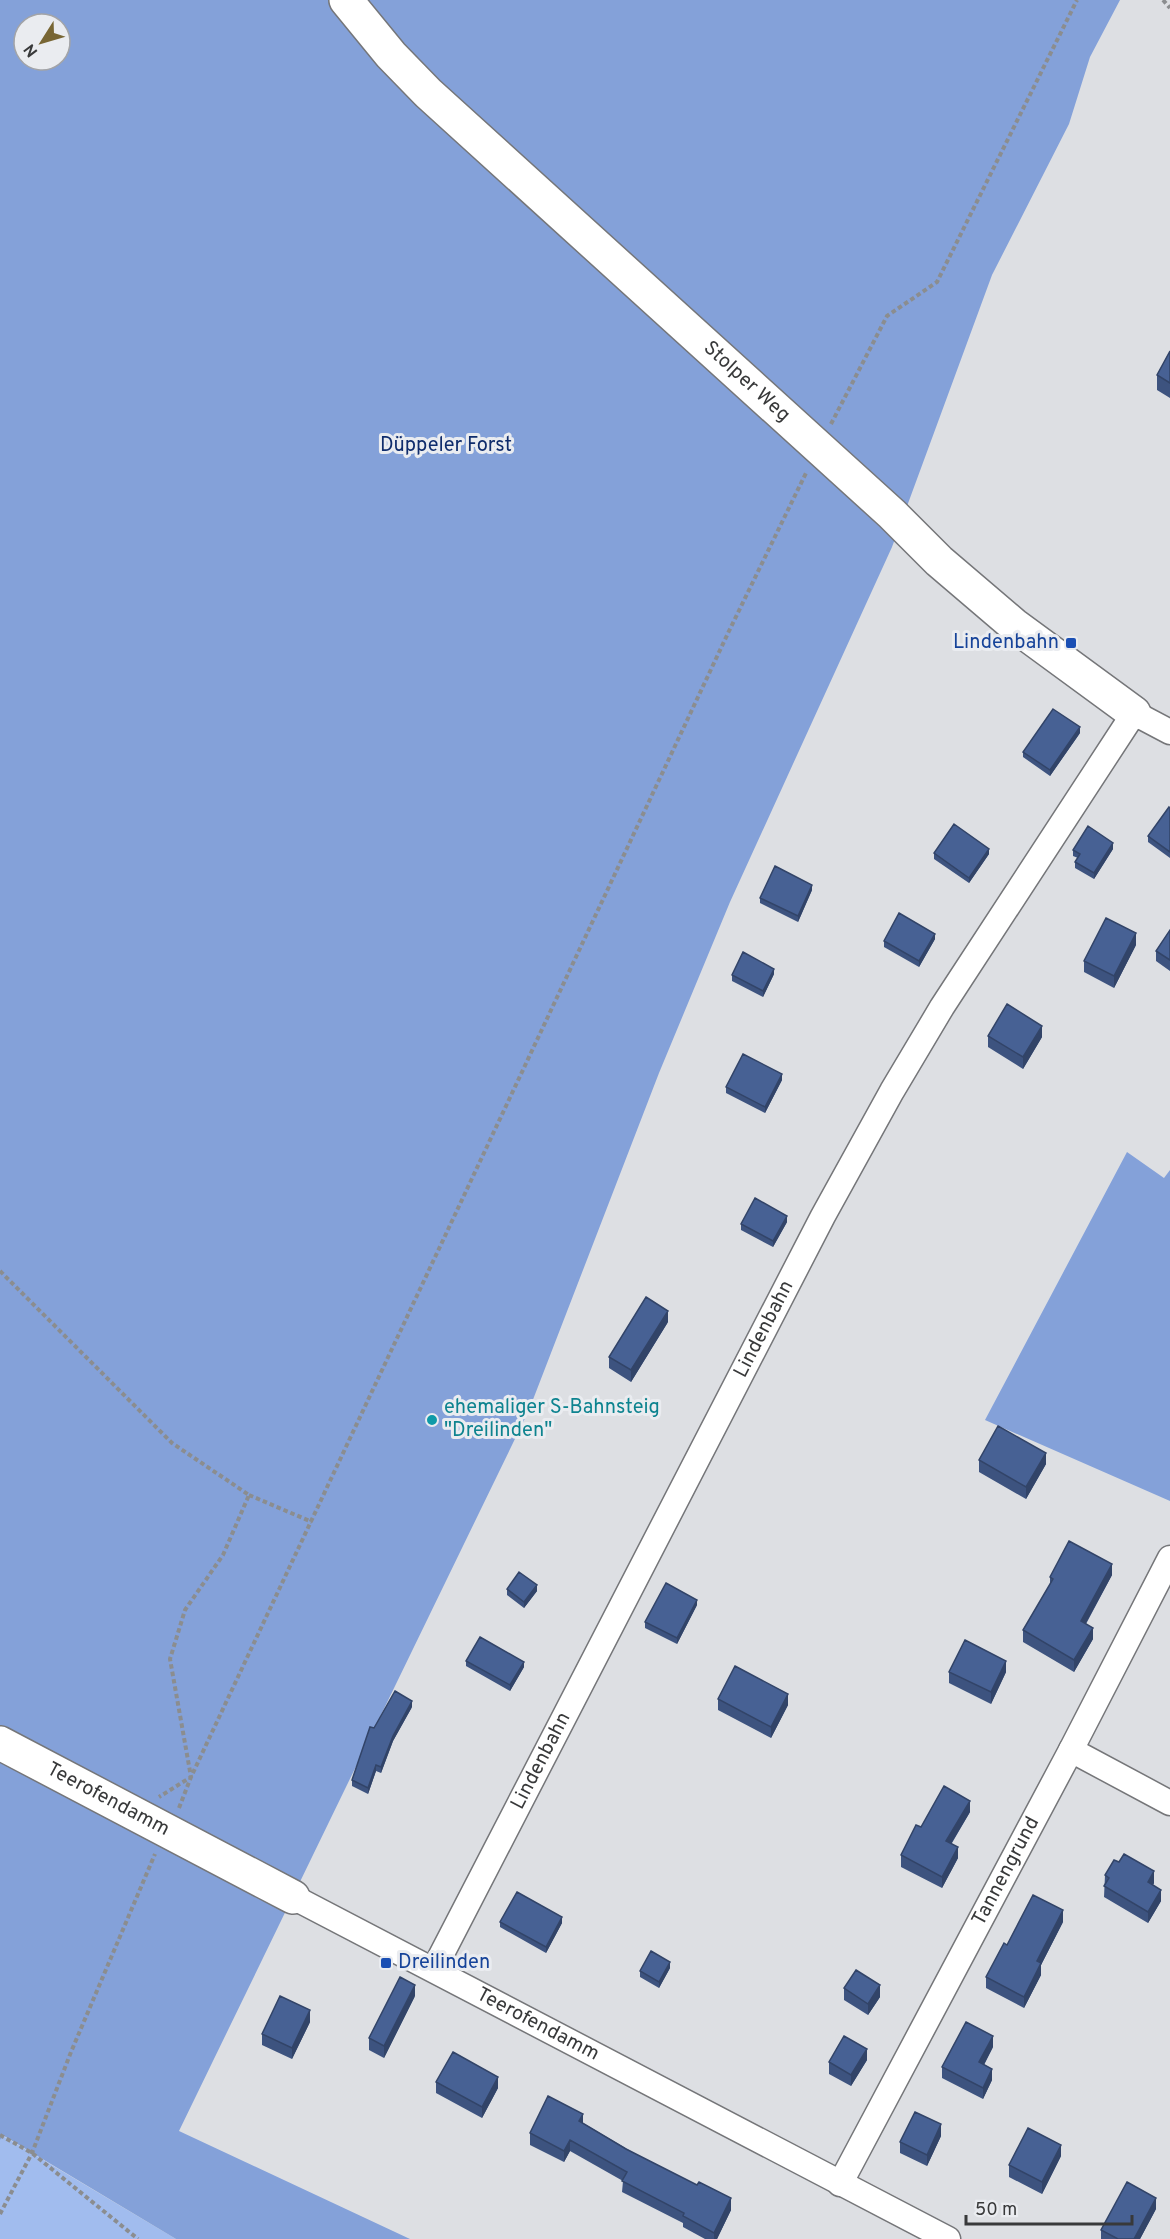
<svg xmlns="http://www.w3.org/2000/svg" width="1170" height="2239" font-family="Overpass,sans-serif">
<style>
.green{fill:#a1bcee}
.forest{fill:#84a1d9;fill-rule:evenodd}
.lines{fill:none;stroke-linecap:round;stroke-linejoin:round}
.street-casing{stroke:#757679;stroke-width:27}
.secondary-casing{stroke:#757679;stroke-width:36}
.path{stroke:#8b8d8f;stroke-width:4;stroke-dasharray:4.5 3;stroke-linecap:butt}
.street{stroke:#fff;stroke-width:24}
.secondary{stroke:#fff;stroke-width:33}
.wall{fill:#3d537f}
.shaded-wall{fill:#324468}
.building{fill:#476194;stroke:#324468;stroke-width:1.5}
.transit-dot{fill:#1a4fb4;stroke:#eaecf0;stroke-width:2}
.culture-dot{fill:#0f9aa8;stroke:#eaecf0;stroke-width:2}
.labels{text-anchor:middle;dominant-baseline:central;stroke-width:6;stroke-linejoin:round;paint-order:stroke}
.street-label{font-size:20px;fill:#38393a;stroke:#eaecf0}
.park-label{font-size:20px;fill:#0f2c6c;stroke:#eaecf0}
.transit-label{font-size:20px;fill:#164399;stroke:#eaecf0;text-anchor:end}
.culture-label{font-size:20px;fill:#0d838f;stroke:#eaecf0;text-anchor:start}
</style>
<rect width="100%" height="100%" fill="#dddfe3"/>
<!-- green -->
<path class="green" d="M 3,2136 L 176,2239 L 0,2239 L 0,2140 Z"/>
<!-- forest -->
<path class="forest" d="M 0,0 L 1120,0 L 1090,57 L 1069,124 L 992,275 L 892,547 L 730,902 L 659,1073 L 529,1410 L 179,2131 L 410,2239 L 176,2239 L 4,2136 L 0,2140 ZM 24,24 L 60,24 L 60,60 L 24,60 Z
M 1127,1152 L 1164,1178 L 1170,1170 L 1170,1501 L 985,1420 Z"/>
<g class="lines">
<!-- street casing -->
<g class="street-casing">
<g id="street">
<path d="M 1071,1750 L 1170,1803"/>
<path id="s1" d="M 293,1897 L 948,2239"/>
<path id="s2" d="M 434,1969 L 823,1216 L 892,1091 L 942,1007 L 1134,713 L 1170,732"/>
<path id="s3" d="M 840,2184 L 1071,1750 L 1170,1558"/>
</g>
</g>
<!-- secondary casing -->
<g class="secondary-casing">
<g id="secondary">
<path id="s4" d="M 346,0 L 391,55 L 428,93 L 892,514 L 939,561 L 1014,625 L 1134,713"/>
<path id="s5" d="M 0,1743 L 293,1897"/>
</g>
</g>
<!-- path -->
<path class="path" d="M 1163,0 L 1170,8
M 831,424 L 887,316 L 937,282 L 1077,0
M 0,1271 L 172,1443 L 249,1495 L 223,1555 L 185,1610 L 170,1659 L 191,1777 L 159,1797
M 249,1495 L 312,1522
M 179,1808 L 191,1777 L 729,631 L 807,471
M 0,2135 L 32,2153 L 138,2239
M 0,2214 L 32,2153 L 71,2052 L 155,1854"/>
<!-- street -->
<use href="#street" class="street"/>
<!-- secondary -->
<use href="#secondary" class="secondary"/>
</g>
<!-- wall -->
<path class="wall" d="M 1170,351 L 1170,398 L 1157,390 L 1157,375 Z
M 1080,733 L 1050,776 L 1023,757 L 1023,752 Z
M 1170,808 L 1170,858 L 1148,842 L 1148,836 Z
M 1113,849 L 1094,879 L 1075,868 L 1075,862 L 1078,858 L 1073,856 L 1073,850 Z
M 934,853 L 989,854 L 969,883 L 934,859 Z
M 812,890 L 798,922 L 760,903 L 760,898 Z
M 1170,930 L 1170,971 L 1156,961 L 1156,951 Z
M 935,939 L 919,967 L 884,947 L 884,941 Z
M 1136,945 L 1114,988 L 1084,972 L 1084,961 Z
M 774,974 L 763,997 L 732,981 L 732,975 Z
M 988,1036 L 1042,1037 L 1023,1069 L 988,1047 Z
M 782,1080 L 765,1113 L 726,1093 L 726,1087 Z
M 787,1222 L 773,1247 L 741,1230 L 741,1224 Z
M 668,1322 L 631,1382 L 609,1368 L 609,1357 Z
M 979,1460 L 1046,1464 L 1026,1499 L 979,1472 Z
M 1112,1575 L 1086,1624 L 1093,1639 L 1074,1672 L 1023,1642 L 1023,1630 L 1050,1585 L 1050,1577 Z
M 507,1589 L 537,1591 L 524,1608 L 507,1595 Z
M 697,1605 L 677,1644 L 645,1628 L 645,1622 Z
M 466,1661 L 524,1667 L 510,1691 L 466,1666 Z
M 949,1672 L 1006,1672 L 991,1704 L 949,1683 Z
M 718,1699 L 788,1705 L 771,1738 L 718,1710 Z
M 412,1707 L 393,1741 L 381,1773 L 376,1771 L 368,1794 L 352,1786 L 352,1780 L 374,1728 Z
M 970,1812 L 952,1843 L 958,1858 L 942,1888 L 901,1867 L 901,1855 L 921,1827 Z
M 1105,1875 L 1154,1883 L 1153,1885 L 1161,1901 L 1148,1923 L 1104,1897 Z
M 500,1922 L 562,1923 L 546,1953 L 500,1927 Z
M 1063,1922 L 1041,1965 L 1041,1975 L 1024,2008 L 986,1988 L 986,1977 L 1007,1945 Z
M 670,1968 L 659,1988 L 640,1977 L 640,1971 Z
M 844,1988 L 880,1997 L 868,2015 L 844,2000 Z
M 415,1996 L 384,2058 L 369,2050 L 369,2038 Z
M 310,2022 L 292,2059 L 262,2045 L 262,2034 Z
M 993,2047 L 984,2065 L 992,2080 L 983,2099 L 942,2078 L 942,2067 Z
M 867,2060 L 851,2086 L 829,2074 L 829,2062 Z
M 436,2082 L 498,2088 L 482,2118 L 436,2093 Z
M 583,2123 L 731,2210 L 717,2239 L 705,2239 L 683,2227 L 683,2223 L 622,2192 L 623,2181 L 570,2151 L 564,2162 L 530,2145 L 530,2133 Z
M 941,2136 L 927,2166 L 900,2153 L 900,2142 Z
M 1061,2156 L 1042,2194 L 1009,2177 L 1009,2165 Z
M 1156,2209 L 1140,2239 L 1101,2239 L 1101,2230 Z"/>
<!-- shaded-wall -->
<path class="shaded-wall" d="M 1080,727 L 1080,733 L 1050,776 L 1050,770 Z
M 1113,843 L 1113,849 L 1094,879 L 1094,873 Z
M 989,849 L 989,854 L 969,883 L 969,878 Z
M 812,885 L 812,890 L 798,922 L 798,916 Z
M 1136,933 L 1136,945 L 1114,988 L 1114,976 Z
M 935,934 L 935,939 L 919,967 L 919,961 Z
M 774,969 L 774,974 L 763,997 L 763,991 Z
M 1042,1026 L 1042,1037 L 1023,1069 L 1023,1057 Z
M 782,1074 L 782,1080 L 765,1113 L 765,1107 Z
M 787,1216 L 787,1222 L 773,1247 L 773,1241 Z
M 668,1311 L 668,1322 L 631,1382 L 631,1370 Z
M 1046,1453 L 1046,1464 L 1026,1499 L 1026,1487 Z
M 1112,1564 L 1112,1575 L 1081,1632 L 1081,1621 Z
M 537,1585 L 537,1591 L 524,1608 L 524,1602 Z
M 697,1600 L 697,1605 L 677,1644 L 677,1638 Z
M 1093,1628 L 1093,1639 L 1074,1672 L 1074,1660 Z
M 1006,1661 L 1006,1672 L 991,1704 L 991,1692 Z
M 524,1662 L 524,1667 L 510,1691 L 510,1685 Z
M 788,1694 L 788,1705 L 771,1738 L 771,1727 Z
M 412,1701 L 412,1707 L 393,1741 L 381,1773 L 381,1767 L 393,1736 Z
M 376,1765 L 376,1771 L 368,1794 L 368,1788 Z
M 970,1801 L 970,1812 L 946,1852 L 946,1841 Z
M 958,1847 L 958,1858 L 942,1888 L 942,1877 Z
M 1154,1871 L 1154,1883 L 1148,1894 L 1148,1882 Z
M 1161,1890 L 1161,1901 L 1148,1923 L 1148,1912 Z
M 1063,1910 L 1063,1922 L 1041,1965 L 1041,1975 L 1024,2008 L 1024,1997 L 1037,1961 Z
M 562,1917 L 562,1923 L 546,1953 L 546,1947 Z
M 670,1962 L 670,1968 L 659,1988 L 659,1982 Z
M 415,1985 L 415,1996 L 384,2058 L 384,2046 Z
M 880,1985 L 880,1997 L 868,2015 L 868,2004 Z
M 310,2010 L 310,2022 L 292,2059 L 292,2048 Z
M 993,2036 L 993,2047 L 979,2074 L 979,2062 Z
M 867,2049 L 867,2060 L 851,2086 L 851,2075 Z
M 992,2069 L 992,2080 L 983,2099 L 983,2088 Z
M 498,2077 L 498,2088 L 482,2118 L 482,2107 Z
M 583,2114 L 583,2125 L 579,2121 Z
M 941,2124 L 941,2136 L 927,2166 L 927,2155 Z
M 570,2140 L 570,2151 L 564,2162 L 564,2151 Z
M 1061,2145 L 1061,2156 L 1042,2194 L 1042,2182 Z
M 731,2198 L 731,2210 L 717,2239 L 714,2239 L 714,2233 Z
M 1156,2198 L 1156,2209 L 1140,2239 L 1134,2239 Z"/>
<!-- building -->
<path class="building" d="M 1170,351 L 1170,383 L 1157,375 Z
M 1053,709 L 1080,727 L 1050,770 L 1023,752 Z
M 1169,807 L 1170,808 L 1170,852 L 1148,836 Z
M 954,824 L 989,849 L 969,878 L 934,853 Z
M 1088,826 L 1113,843 L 1094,873 L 1075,862 L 1080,854 L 1073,850 Z
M 775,866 L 812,885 L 798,916 L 760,898 Z
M 899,913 L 935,934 L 919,961 L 884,941 Z
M 1106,918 L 1136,933 L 1114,976 L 1084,961 Z
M 1170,930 L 1170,960 L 1156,951 Z
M 743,952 L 774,969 L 763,991 L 732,975 Z
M 1007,1004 L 1042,1026 L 1023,1057 L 988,1036 Z
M 743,1054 L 782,1074 L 765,1107 L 726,1087 Z
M 755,1198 L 787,1216 L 773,1241 L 741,1224 Z
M 646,1297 L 668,1311 L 631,1370 L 609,1357 Z
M 998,1426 L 1046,1453 L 1026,1487 L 979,1460 Z
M 1069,1541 L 1112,1564 L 1081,1621 L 1093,1628 L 1074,1660 L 1023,1630 L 1053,1579 L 1050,1577 Z
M 519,1572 L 537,1585 L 524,1602 L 507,1589 Z
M 666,1583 L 697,1600 L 677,1638 L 645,1622 Z
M 480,1637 L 524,1662 L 510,1685 L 466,1661 Z
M 965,1640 L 1006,1661 L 991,1692 L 949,1672 Z
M 735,1666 L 788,1694 L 771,1727 L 718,1699 Z
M 395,1691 L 412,1701 L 393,1736 L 381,1767 L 376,1765 L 368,1788 L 352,1780 L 370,1727 L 374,1728 Z
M 944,1786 L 970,1801 L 946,1841 L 958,1847 L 942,1877 L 901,1855 L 916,1825 L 921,1827 Z
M 1124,1854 L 1154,1871 L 1148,1882 L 1161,1890 L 1148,1912 L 1104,1886 L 1109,1878 L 1105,1875 L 1114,1860 L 1119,1862 Z
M 517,1892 L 562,1917 L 546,1947 L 500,1922 Z
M 1033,1895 L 1063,1910 L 1037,1961 L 1041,1963 L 1024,1997 L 986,1977 L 1004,1943 L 1007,1945 Z
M 651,1951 L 670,1962 L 659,1982 L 640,1971 Z
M 856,1970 L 880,1985 L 868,2004 L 844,1988 Z
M 400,1977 L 415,1985 L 384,2046 L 369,2038 Z
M 280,1996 L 310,2010 L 292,2048 L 262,2034 Z
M 966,2022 L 993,2036 L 979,2062 L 992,2069 L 983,2088 L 942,2067 Z
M 844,2036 L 867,2049 L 851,2075 L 829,2062 Z
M 453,2052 L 498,2077 L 482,2107 L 436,2082 Z
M 548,2096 L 583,2114 L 579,2121 L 626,2149 L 697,2185 L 699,2182 L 731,2198 L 714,2233 L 683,2216 L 684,2213 L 622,2181 L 627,2172 L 570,2140 L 564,2151 L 530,2133 Z
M 915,2112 L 941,2124 L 927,2155 L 900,2142 Z
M 1028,2128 L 1061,2145 L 1042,2182 L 1009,2165 Z
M 1127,2182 L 1156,2198 L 1134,2239 L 1118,2239 L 1101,2230 Z"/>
<!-- markers -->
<g class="transit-dot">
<rect x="1065" y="637" width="12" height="12" rx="3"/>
<rect x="380" y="1957" width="12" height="12" rx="3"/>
</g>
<circle class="culture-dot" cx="432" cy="1420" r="6"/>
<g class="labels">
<!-- street labels -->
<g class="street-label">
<text stroke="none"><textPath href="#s4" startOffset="554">Stolper Weg</textPath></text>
<text stroke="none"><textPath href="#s2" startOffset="720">Lindenbahn</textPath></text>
<text stroke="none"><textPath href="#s2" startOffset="234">Lindenbahn</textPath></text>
<text stroke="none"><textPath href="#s5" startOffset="122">Teerofendamm</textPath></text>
<text stroke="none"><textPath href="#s3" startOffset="354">Tannengrund</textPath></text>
<text stroke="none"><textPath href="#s1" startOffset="276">Teerofendamm</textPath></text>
</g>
<!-- park labels -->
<g class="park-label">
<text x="446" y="446">Düppeler Forst</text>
</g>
<!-- transit labels -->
<g class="transit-label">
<text x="1059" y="643">Lindenbahn</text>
<text x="398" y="1963" text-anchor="start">Dreilinden</text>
</g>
<!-- culture labels -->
<g class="culture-label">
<text x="444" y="1408">ehemaliger S-Bahnsteig<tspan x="444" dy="23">"Dreilinden"</tspan></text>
</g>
</g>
<!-- north arrow -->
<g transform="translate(42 42) rotate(233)"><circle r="28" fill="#eaecf0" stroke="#a3a4a7" stroke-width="1.5"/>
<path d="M0-4.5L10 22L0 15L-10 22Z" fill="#786634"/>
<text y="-9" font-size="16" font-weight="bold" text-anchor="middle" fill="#38393a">N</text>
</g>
<!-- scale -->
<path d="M966 2215v9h166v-9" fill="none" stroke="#38393a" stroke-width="3"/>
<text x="975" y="2215" font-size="18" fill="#38393a" stroke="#eaecf0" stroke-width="4.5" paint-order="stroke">50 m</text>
</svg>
